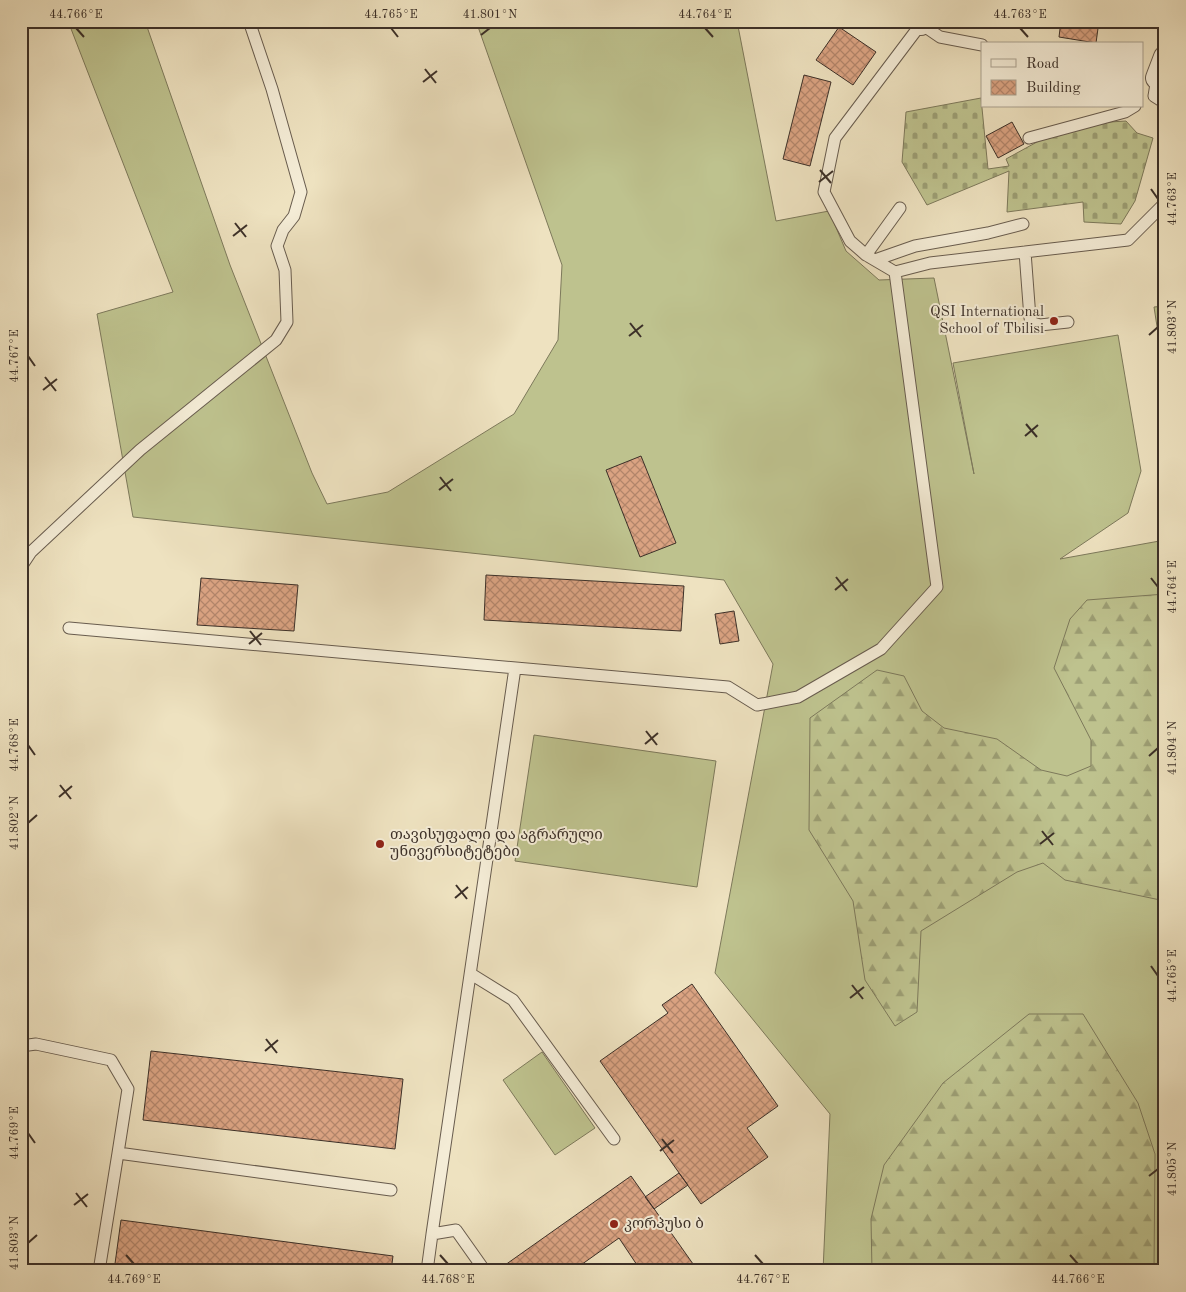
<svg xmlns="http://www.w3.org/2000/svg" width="1186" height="1292" font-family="'Old Standard TT','Noto Serif Georgian',serif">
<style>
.grass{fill:#bec28e;stroke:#7d795b}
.forest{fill:url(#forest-firs);stroke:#7d795b}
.cemetery{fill:url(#cemetery-stones);stroke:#7d795b}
.building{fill:url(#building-cross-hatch);stroke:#3c3028}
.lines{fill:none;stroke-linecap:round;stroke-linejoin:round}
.service-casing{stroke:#685c4e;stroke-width:13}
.minor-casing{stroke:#685c4e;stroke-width:24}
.service{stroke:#f4ecd6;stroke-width:11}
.minor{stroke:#f4ecd6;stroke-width:22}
.ticks{fill:none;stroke:#3c3028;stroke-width:2}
.poi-dot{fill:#8f2418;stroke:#f4ecd6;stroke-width:2}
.labels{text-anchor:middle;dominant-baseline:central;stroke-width:4;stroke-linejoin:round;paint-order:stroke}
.poi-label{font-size:15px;fill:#3c3028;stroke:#f4ecd6;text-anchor:start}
.neatline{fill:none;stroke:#3c3028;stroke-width:2}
.ticks-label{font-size:12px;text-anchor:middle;fill:#3c3028}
</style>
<defs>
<pattern id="forest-firs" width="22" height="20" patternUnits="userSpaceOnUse" patternTransform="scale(1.25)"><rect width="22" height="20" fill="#bec28e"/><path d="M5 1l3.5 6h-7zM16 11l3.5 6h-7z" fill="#9c9e74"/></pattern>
<pattern id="cemetery-stones" width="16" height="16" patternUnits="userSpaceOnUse" patternTransform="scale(1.25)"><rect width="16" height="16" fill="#bec28e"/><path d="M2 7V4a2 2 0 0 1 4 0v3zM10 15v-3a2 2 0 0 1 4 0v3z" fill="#9c9e74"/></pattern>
<pattern id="building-cross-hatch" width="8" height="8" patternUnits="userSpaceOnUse" patternTransform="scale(1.25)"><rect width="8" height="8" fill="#daa382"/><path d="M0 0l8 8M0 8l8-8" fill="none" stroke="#b2856a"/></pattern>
</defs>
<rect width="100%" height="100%" fill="#eee2c0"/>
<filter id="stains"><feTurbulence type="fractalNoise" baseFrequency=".004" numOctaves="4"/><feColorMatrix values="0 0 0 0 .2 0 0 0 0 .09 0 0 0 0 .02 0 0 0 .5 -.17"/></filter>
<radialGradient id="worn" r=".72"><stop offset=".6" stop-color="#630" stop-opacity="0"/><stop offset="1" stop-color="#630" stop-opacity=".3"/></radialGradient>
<!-- grass -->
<path class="grass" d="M 68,21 L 145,21 L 230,265 L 312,473 L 327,504 L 388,492 L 514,414 L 558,340 L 562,265 L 476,21 L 737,21 L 776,221 L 829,211 L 846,251 L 879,280 L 934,278 L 974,474 L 953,363 L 1118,335 L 1141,471 L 1128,513 L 1060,559 L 1165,540 L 1165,1271 L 823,1271 L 830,1114 L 715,973 L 773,664 L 724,580 L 133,517 L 97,314 L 173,292 Z
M 1165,306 L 1165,378 L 1154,307 Z
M 534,735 L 716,761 L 697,887 L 515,861 Z
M 542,1052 L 595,1128 L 555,1155 L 503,1080 Z"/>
<!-- forest -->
<path class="forest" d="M 1165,594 L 1165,901 L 1065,880 L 1043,863 L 1017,872 L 921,931 L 917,1012 L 895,1026 L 865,980 L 853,901 L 809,830 L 810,718 L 877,670 L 904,676 L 922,711 L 944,728 L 997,739 L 1041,770 L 1067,776 L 1091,766 L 1091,740 L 1054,668 L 1070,619 L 1087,600 Z
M 1029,1014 L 1083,1014 L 1138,1103 L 1155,1154 L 1154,1271 L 872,1271 L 871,1219 L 884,1165 L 943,1083 Z"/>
<!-- cemetery -->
<path class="cemetery" d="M 981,98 L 988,169 L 1009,166 L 1006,159 L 1046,137 L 1094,123 L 1126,121 L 1137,133 L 1153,138 L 1135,201 L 1121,224 L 1084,222 L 1083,202 L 1007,212 L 1009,171 L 927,205 L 902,162 L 906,112 Z"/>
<!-- building -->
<path class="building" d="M 1061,21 L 1099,21 L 1096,43 L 1059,37 Z
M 839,27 L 876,52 L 853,85 L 816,60 Z
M 804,75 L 831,82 L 810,166 L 783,159 Z
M 1012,122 L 1024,144 L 998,158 L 986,136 Z
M 641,456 L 676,543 L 640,557 L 606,470 Z
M 486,575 L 684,586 L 681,631 L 484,620 Z
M 201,578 L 298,585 L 294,631 L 197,625 Z
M 734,611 L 739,641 L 720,644 L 715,614 Z
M 692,984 L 778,1106 L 747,1128 L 768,1157 L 701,1204 L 600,1061 L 668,1013 L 662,1005 Z
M 151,1051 L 403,1079 L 395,1149 L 143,1120 Z
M 679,1173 L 688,1185 L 654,1209 L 645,1197 Z
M 631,1176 L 698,1271 L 641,1271 L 619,1238 L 578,1267 L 580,1271 L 499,1271 L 498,1270 Z
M 121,1220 L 393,1256 L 391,1271 L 114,1271 Z"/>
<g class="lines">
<!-- service casing -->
<g class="service-casing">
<path id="service" d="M 1157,78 L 1154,96 L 1165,103
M 1029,138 L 1125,112 L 1135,106
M 1025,252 L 1030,318 L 1033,323 L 1040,325 L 1068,322
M 866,255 L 900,208
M 875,260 L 915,246 L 988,233 L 1023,224
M 895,272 L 930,263 L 1128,240 L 1165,203
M 21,567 L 31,552 L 140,450 L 276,340 L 287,322 L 285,270 L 277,246 L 283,230 L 294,216 L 301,192 L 272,89 L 249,21
M 69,628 L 728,687 L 757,705 L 798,697 L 881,649 L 937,587 L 895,272 L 866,255 L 850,241 L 824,192 L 835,138 L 921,24 L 940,37 L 982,45
M 471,974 L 513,1000 L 614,1139
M 21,1046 L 36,1044 L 111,1060 L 128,1089 L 118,1153 L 391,1190
M 99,1271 L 118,1153
M 427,1271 L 432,1234
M 485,1271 L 456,1230 L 432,1234 L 515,668"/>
</g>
<!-- minor casing -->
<g class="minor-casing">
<path id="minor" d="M 921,24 L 922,21
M 1157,78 L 1165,57"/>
</g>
<!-- service -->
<use href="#service" class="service"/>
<!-- minor -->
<use href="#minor" class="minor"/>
</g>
<!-- ticks -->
<path class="ticks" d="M 76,28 L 84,37M 391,28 L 398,37M 705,28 L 713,37M 1020,28 L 1028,37M 481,35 L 490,28M 425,69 L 436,83M 423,82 L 437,71M 820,170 L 831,183M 819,182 L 833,171M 1151,189 L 1158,199M 235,223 L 246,237M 233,236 L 247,225M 630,323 L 641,337M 1149,335 L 1158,327M 629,336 L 643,325M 28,356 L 35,366M 45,377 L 56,391M 43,390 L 57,379M 1026,424 L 1037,437M 1025,436 L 1038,425M 440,477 L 451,491M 439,490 L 453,479M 836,577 L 847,591M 1151,578 L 1158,587M 835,590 L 848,579M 250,631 L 261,645M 249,644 L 262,633M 646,731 L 657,745M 645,744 L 658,733M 28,745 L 35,755M 1149,756 L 1158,748M 60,785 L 71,799M 59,797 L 72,786M 28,823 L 37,815M 1042,831 L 1053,845M 1040,844 L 1054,833M 456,885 L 467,899M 455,898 L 468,887M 1151,966 L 1158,976M 852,985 L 863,999M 850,998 L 864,987M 266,1039 L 277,1053M 265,1051 L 278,1040M 28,1133 L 35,1143M 662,1139 L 673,1153M 660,1151 L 674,1140M 1149,1176 L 1158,1169M 76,1193 L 87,1207M 74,1205 L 88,1194M 28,1243 L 37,1235M 126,1255 L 134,1264M 440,1255 L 448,1264M 755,1255 L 763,1264M 1070,1255 L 1078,1264"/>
<!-- markers -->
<g class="poi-dot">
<circle cx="1054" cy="321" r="5"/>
<circle cx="380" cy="844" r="5"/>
<circle cx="614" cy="1224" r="5"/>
</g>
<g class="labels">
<!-- poi labels -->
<g class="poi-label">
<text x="1044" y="312" text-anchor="end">QSI International<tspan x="1044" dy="17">School of Tbilisi</tspan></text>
<text x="390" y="835">თავისუფალი და აგრარული<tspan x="390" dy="17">უნივერსიტეტები</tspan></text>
<text x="624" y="1224">კორპუსი ბ</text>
</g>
</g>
<!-- margin -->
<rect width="1186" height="1292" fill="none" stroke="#eee2c0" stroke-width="55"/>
<!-- legend -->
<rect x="981" y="42" width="162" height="65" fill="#f4ecd6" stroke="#aaa190"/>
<rect x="991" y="59" width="25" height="8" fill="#f4ecd6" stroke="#aaa190"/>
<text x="1026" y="68" font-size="15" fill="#3c3028">Road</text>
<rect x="991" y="80" width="25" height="15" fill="url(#building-cross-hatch)" stroke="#aaa190"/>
<text x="1026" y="92" font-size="15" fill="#3c3028">Building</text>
<rect x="28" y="28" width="1130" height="1236" class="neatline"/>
<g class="ticks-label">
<text x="76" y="18">44.766°E</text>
<text x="391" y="18">44.765°E</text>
<text x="490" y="18">41.801°N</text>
<text x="705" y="18">44.764°E</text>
<text x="1020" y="18">44.763°E</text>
<text transform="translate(1172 199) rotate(-90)" y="4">44.763°E</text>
<text transform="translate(1172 327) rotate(-90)" y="4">41.803°N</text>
<text transform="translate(14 356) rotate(-90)" y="4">44.767°E</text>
<text transform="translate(1172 587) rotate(-90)" y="4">44.764°E</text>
<text transform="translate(14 745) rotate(-90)" y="4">44.768°E</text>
<text transform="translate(1172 748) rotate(-90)" y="4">41.804°N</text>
<text transform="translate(14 823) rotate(-90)" y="4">41.802°N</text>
<text transform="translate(1172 976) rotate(-90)" y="4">44.765°E</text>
<text transform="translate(14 1133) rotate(-90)" y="4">44.769°E</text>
<text transform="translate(1172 1169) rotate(-90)" y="4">41.805°N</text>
<text transform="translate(14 1243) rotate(-90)" y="4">41.803°N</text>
<text x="134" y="1283">44.769°E</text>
<text x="448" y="1283">44.768°E</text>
<text x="763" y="1283">44.767°E</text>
<text x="1078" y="1283">44.766°E</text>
</g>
<rect width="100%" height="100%" filter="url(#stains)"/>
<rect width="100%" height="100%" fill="url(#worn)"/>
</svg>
